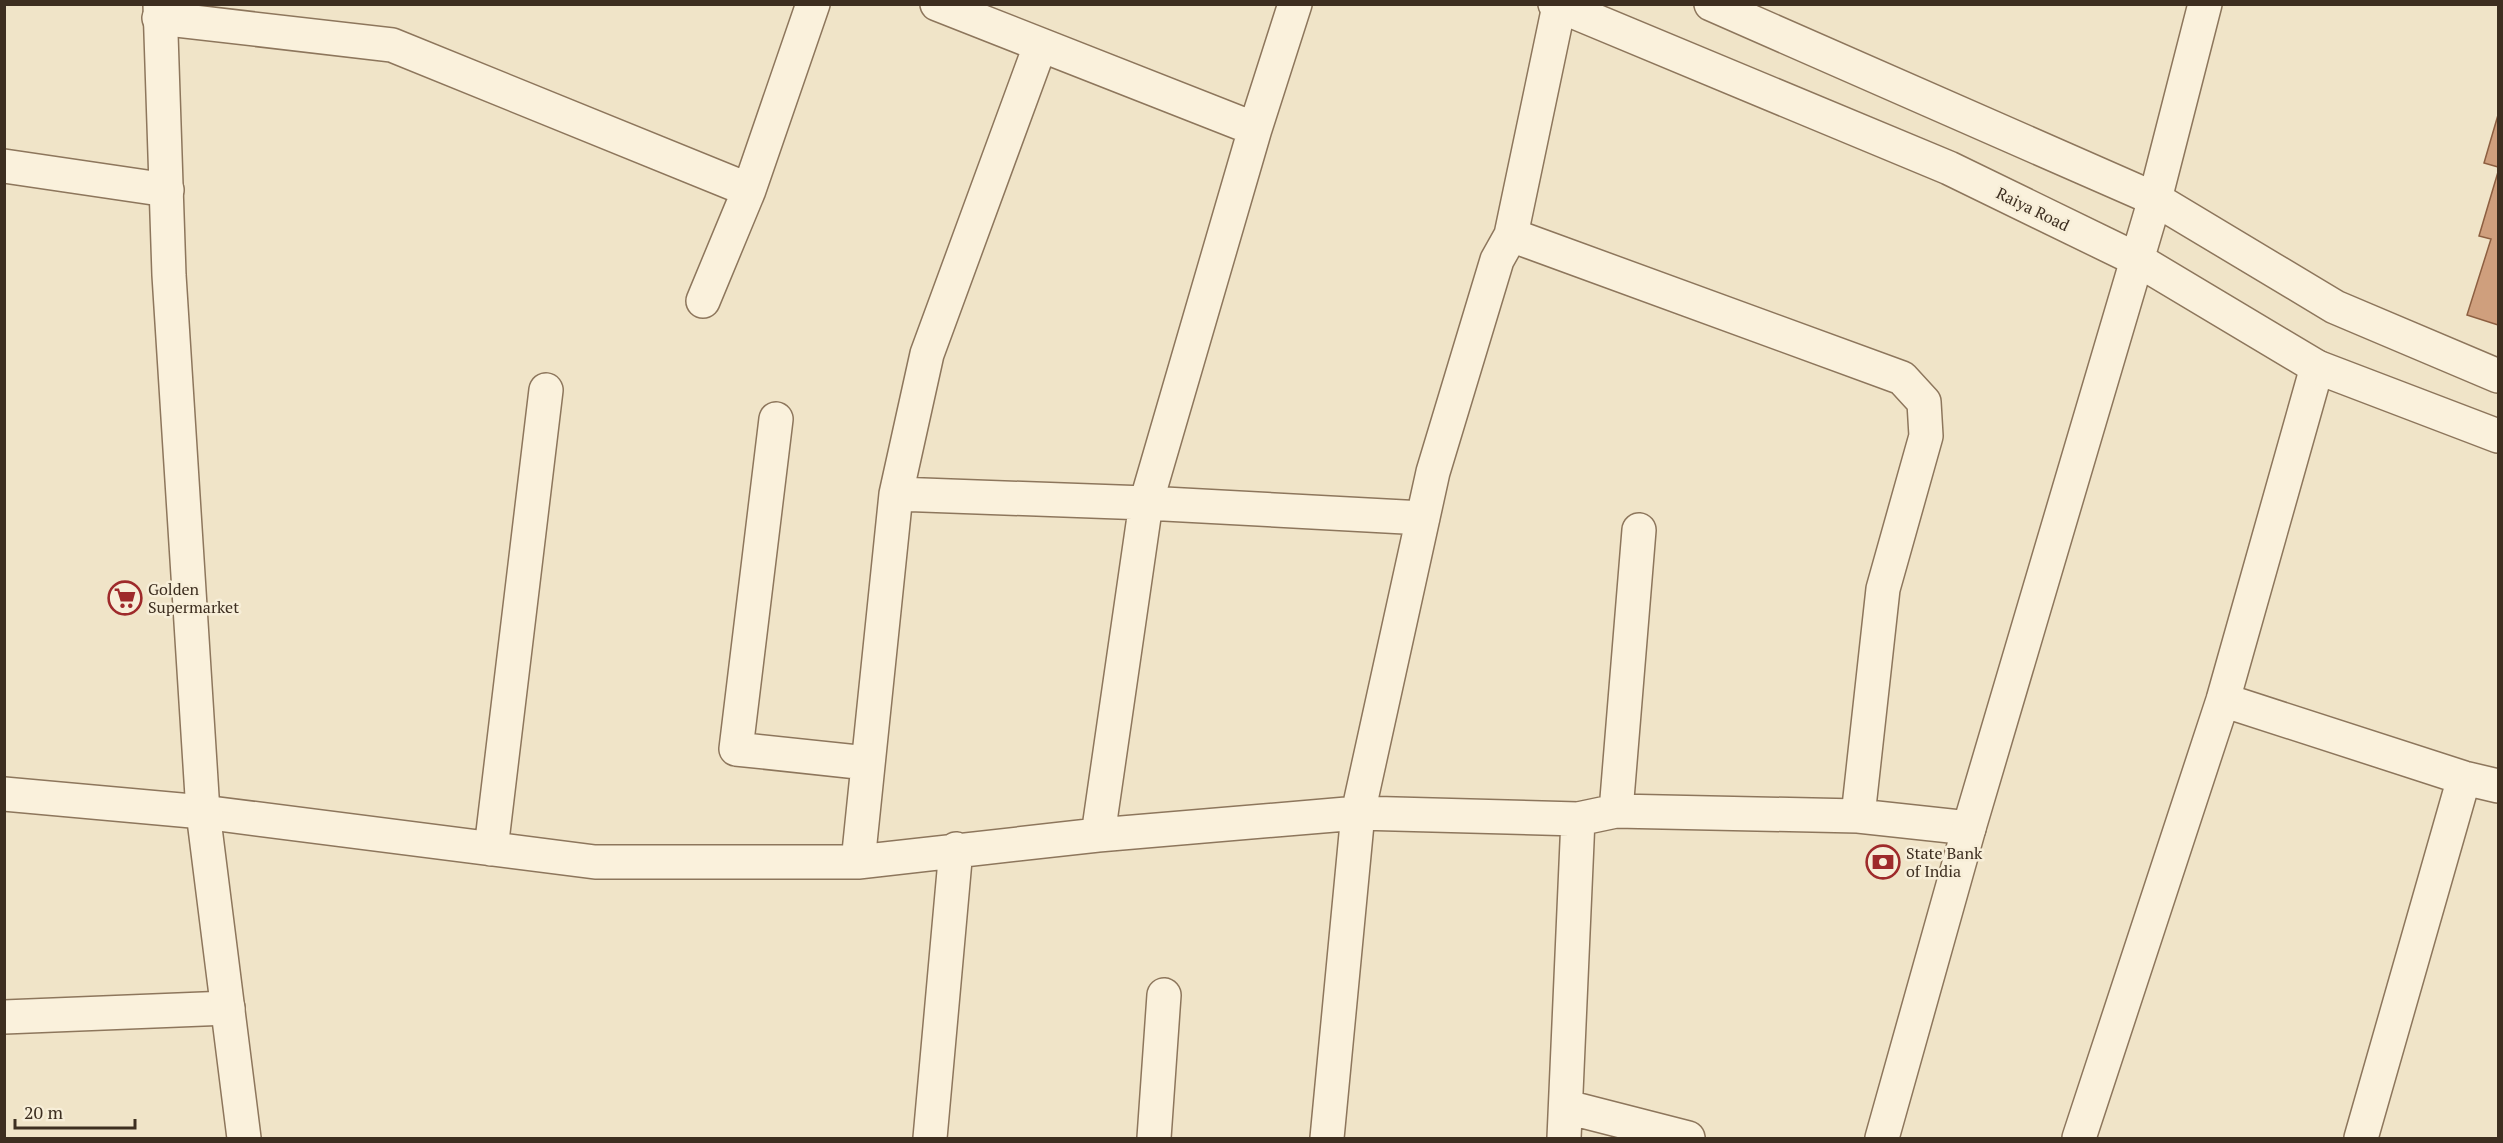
<svg xmlns="http://www.w3.org/2000/svg" width="2503" height="1143" font-family="'PT Serif',serif">
<style>
.building{fill:#cf9f7d;stroke:#8d5f41;stroke-width:1.5}
.lines{fill:none;stroke-linecap:round;stroke-linejoin:round}
.minor-casing{stroke:#8d765c;stroke-width:36}
.tertiary-casing{stroke:#8d765c;stroke-width:36}
.minor{stroke:#faf1dc;stroke-width:33}
.tertiary{stroke:#faf1dc;stroke-width:33}
.labels{text-anchor:middle;dominant-baseline:central;stroke-width:5;stroke-linejoin:round;paint-order:stroke}
.street-label{font-size:16px;fill:#3d2e20;stroke:#f7eed8}
.poi-label{font-size:16px;fill:#3d2e20;stroke:#f7eed8;text-anchor:start}
</style>
<rect width="100%" height="100%" fill="#f0e4c8"/>
<!-- building -->
<path class="building" d="M 2498,115 L 2498,167 L 2484,163 Z
M 2498,172 L 2498,325 L 2467,315 L 2491,239 L 2479,236 Z"/>
<g class="lines">
<!-- minor casing -->
<g class="minor-casing">
<path id="minor" d="M 937,4 L 1255,129 L 1295,4
M 159,18 L 392,45 L 749,190 L 813,4
M 4,166 L 167,190
M 2155,199 L 2205,4
M 1511,235 L 1902,378 L 1924,402 L 1926,436 L 1883,589 L 1858,816
M 703,301 L 749,190
M 776,419 L 736,749 L 867,763
M 896,494 L 1146,503 L 1255,129
M 2223,700 L 2464,778 L 2498,786
M 4,794 L 203,812 L 595,862 L 858,862 L 1098,835 L 1358,813 L 1578,819 L 1616,811 L 1858,816 L 1969,828
M 1616,811 L 1639,530
M 1098,835 L 1146,503 L 1423,518
M 491,849 L 546,390
M 858,862 L 896,494 L 927,354 L 1040,46
M 4,1017 L 228,1008
M 1567,1107 L 1688,1138
M 930,1138 L 956,849
M 1154,1138 L 1164,995
M 1327,1138 L 1358,813 L 1433,472 L 1497,260 L 1511,235 L 1559,6
M 1564,1138 L 1578,819
M 2079,1138 L 2223,700 L 2317,367
M 2361,1138 L 2464,778"/>
</g>
<!-- tertiary casing -->
<g class="tertiary-casing">
<path id="tertiary" d="M 160,4 L 169,275 L 203,812 L 244,1138
M 1555,4 L 1949,168 L 2138,260 L 2317,367 L 2498,436
M 1711,4 L 2155,199 L 2335,307 L 2498,376
M 1882,1138 L 1969,828 L 2155,199"/>
</g>
<!-- minor -->
<use href="#minor" class="minor"/>
<!-- tertiary -->
<use href="#tertiary" class="tertiary"/>
</g>
<!-- icons -->
<defs>
<g id="supermarket-ring" transform="scale(1.725)"><circle r="9.5" fill="#f7eed8" stroke="#9e2a2b" stroke-width="1.5"/><path d="M-6-5.5h2.5l.6 2H6L4.5 2H-2.5L-4.4-4H-6ZM-1.5 3.2a1.3 1.3 0 1 0 .1 0ZM3 3.2a1.3 1.3 0 1 0 .1 0Z" fill="#9e2a2b"/></g>
<g id="bank-ring" transform="scale(1.725)"><circle r="9.5" fill="#f7eed8" stroke="#9e2a2b" stroke-width="1.5"/><path d="M-6-4H6V4H-6ZM0-2.3a2.3 2.3 0 1 0 0 4.6a2.3 2.3 0 1 0 0-4.6Z" fill="#9e2a2b"/></g>
</defs>
<g fill-rule="evenodd">
<use href="#supermarket-ring" x="125" y="598"/>
<use href="#bank-ring" x="1883" y="862"/>
</g>
<g class="labels">
<!-- street labels -->
<g class="street-label">
<text transform="translate(2033 209) rotate(26)">Raiya Road</text>
</g>
<!-- poi labels -->
<g class="poi-label">
<text x="148" y="589">Golden<tspan x="148" dy="18">Supermarket</tspan></text>
<text x="1906" y="853">State Bank<tspan x="1906" dy="18">of India</tspan></text>
</g>
</g>
<!-- border -->
<rect width="2503" height="1143" fill="none" stroke="#3d2e20" stroke-width="12"/>
<!-- scale -->
<path d="M15 1119v9h120v-9" fill="none" stroke="#3d2e20" stroke-width="3"/>
<text x="24" y="1119" font-size="18" fill="#3d2e20" stroke="#f7eed8" stroke-width="4.5" paint-order="stroke">20 m</text>
</svg>
